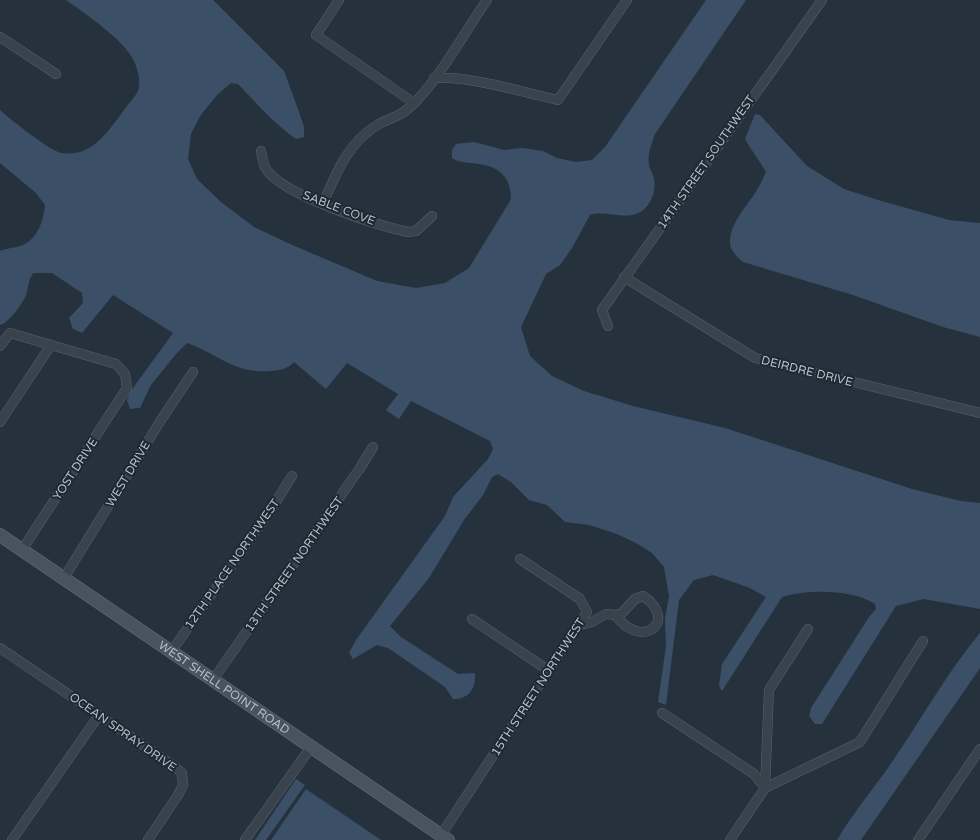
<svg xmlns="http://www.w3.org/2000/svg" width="980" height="840" font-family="'Varela Round',sans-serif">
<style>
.water{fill:#3b5067}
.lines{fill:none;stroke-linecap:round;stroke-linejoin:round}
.street-casing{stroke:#57616c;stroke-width:10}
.secondary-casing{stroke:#57616c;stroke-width:14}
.street{stroke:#39434e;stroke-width:9}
.secondary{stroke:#475361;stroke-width:12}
.labels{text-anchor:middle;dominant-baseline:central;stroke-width:4;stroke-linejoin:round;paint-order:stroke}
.street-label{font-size:12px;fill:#b5bec9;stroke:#1e2833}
</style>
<rect width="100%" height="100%" fill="#25323e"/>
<!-- water -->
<path class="water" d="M 66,0 L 213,0 L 284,71 L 299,112 L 304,127 L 304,137 L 296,139 C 274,123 257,104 238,84 L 231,83 L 217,95 L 200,116 L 191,134 L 188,159 L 197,179 L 221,202 L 254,227 L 290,244 L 377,281 L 416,288 L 445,283 L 469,268 L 510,201 C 512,195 510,191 509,185 C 505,172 492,165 479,164 C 469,162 462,164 452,158 L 452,150 L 456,144 L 474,142 L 504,150 L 522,148 L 543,151 L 557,158 L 576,162 L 592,160 L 605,147 L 706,0 L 746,0 L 655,134 C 652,143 647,155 649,164 C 649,168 652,172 653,175 C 658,189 651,209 636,214 C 621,219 603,210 590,215 L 572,248 L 560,265 L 546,274 L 521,327 L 530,356 L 552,376 L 584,391 L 633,406 L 725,428 L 912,489 L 961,501 L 980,503 L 980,609 L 924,599 L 896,606 L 822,724 L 815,724 L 809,716 L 811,708 L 869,617 L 876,609 L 875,604 C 853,589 806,589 782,597 L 722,691 L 719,686 L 722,664 L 766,597 L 750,588 L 713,575 L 694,580 L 679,600 L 666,705 L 658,702 L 666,646 L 665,619 L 669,596 L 664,567 L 652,553 L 638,544 L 617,534 L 589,525 L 565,522 L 547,505 L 529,500 L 511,482 L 498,474 L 492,477 L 483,495 L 464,520 L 429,578 L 390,626 L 401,637 L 458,674 L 475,673 C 476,689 469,699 453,699 L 445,687 L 388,648 L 377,645 L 353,659 L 349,653 L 356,640 L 445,516 L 453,497 L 488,459 L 493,449 L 490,441 L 411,401 L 399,419 L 386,410 L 398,394 L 347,363 L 326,389 L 294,362 C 286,370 280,370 269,371 C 235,374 216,353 187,343 L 176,354 L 151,385 L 140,408 L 130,409 L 127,400 L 130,392 L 173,333 L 113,295 L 82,333 L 73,329 L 69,318 L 83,303 L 82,293 L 52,273 L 33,273 C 28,282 29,283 27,292 C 25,301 9,323 0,325 L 0,251 C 7,248 16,248 23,245 C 39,237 43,221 45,205 L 36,193 L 0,163 L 0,110 C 10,119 51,152 62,153 C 92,158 109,130 124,110 C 128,104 135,97 138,91 C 141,82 138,70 134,61 C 124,40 86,14 66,0 Z
M 755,114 L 760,115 L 807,166 L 844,189 L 878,200 L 949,220 L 980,223 L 980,337 L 943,327 L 853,295 L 743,262 C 737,257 730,250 730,243 C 729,224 748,205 757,190 C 761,184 763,178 766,172 C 759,160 751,150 745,139 Z
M 980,633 L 980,668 L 978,671 L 861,840 L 837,840 C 854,811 877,785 896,756 C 924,715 948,671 980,633 Z
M 296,779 L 305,785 L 266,840 L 255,840 Z
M 306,789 L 381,840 L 271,840 Z"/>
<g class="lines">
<!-- street casing -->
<g class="street-casing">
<path id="street" d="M 339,0 L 316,35 L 414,103
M 0,37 L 56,74
M 434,78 C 472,76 521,92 558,100 L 627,0
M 261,151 C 262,156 263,164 266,169 C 284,196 376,225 408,232 L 416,231 L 432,216
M 323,204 C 336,173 348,142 379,124 C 389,119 400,116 409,108 C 438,82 464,33 487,0
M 624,277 L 755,358 L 980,413
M 608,326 L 602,310 L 822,0
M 0,346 L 10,333 L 116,364 L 125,374 L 127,388 L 22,550
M 0,422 L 51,345
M 64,578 L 161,420 L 193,372
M 472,619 L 548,670
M 580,625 L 592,622 L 606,614 L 615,615 L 622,613 L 635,599 L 643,596 C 679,620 643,652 615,615
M 0,648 L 174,766 L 182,773 L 183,785 L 178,795 L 148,840
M 171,652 L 272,508 L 292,476
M 213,680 L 360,468 L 373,447
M 662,713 L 754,774 L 765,788
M 765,788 L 860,742 L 923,641
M 765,788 L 769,690 L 808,629
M 441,835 L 587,612 L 580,599 L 520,559
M 12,840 L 99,715
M 245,840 L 311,747
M 730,840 L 765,788
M 918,840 L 980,749"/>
</g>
<!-- secondary casing -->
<g class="secondary-casing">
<g id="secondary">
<path id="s1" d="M 0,535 L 448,840"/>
</g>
</g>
<!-- street -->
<use href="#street" class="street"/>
<!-- secondary -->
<use href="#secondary" class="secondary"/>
</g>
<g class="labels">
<!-- street labels -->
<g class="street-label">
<text transform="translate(706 162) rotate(-55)">14TH STREET SOUTHWEST</text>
<text transform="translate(339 208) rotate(21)">SABLE COVE</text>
<text transform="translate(807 371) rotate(14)">DEIRDRE DRIVE</text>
<text transform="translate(75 469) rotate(-57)">YOST DRIVE</text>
<text transform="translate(128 474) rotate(-59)">WEST DRIVE</text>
<text transform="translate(232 564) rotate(-55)">12TH PLACE NORTHWEST</text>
<text transform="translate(294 564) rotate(-55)">13TH STREET NORTHWEST</text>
<text transform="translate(538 687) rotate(-57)">15TH STREET NORTHWEST</text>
<text stroke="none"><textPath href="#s1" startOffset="271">WEST SHELL POINT ROAD</textPath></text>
<text transform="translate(123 732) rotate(35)">OCEAN SPRAY DRIVE</text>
</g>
</g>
</svg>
